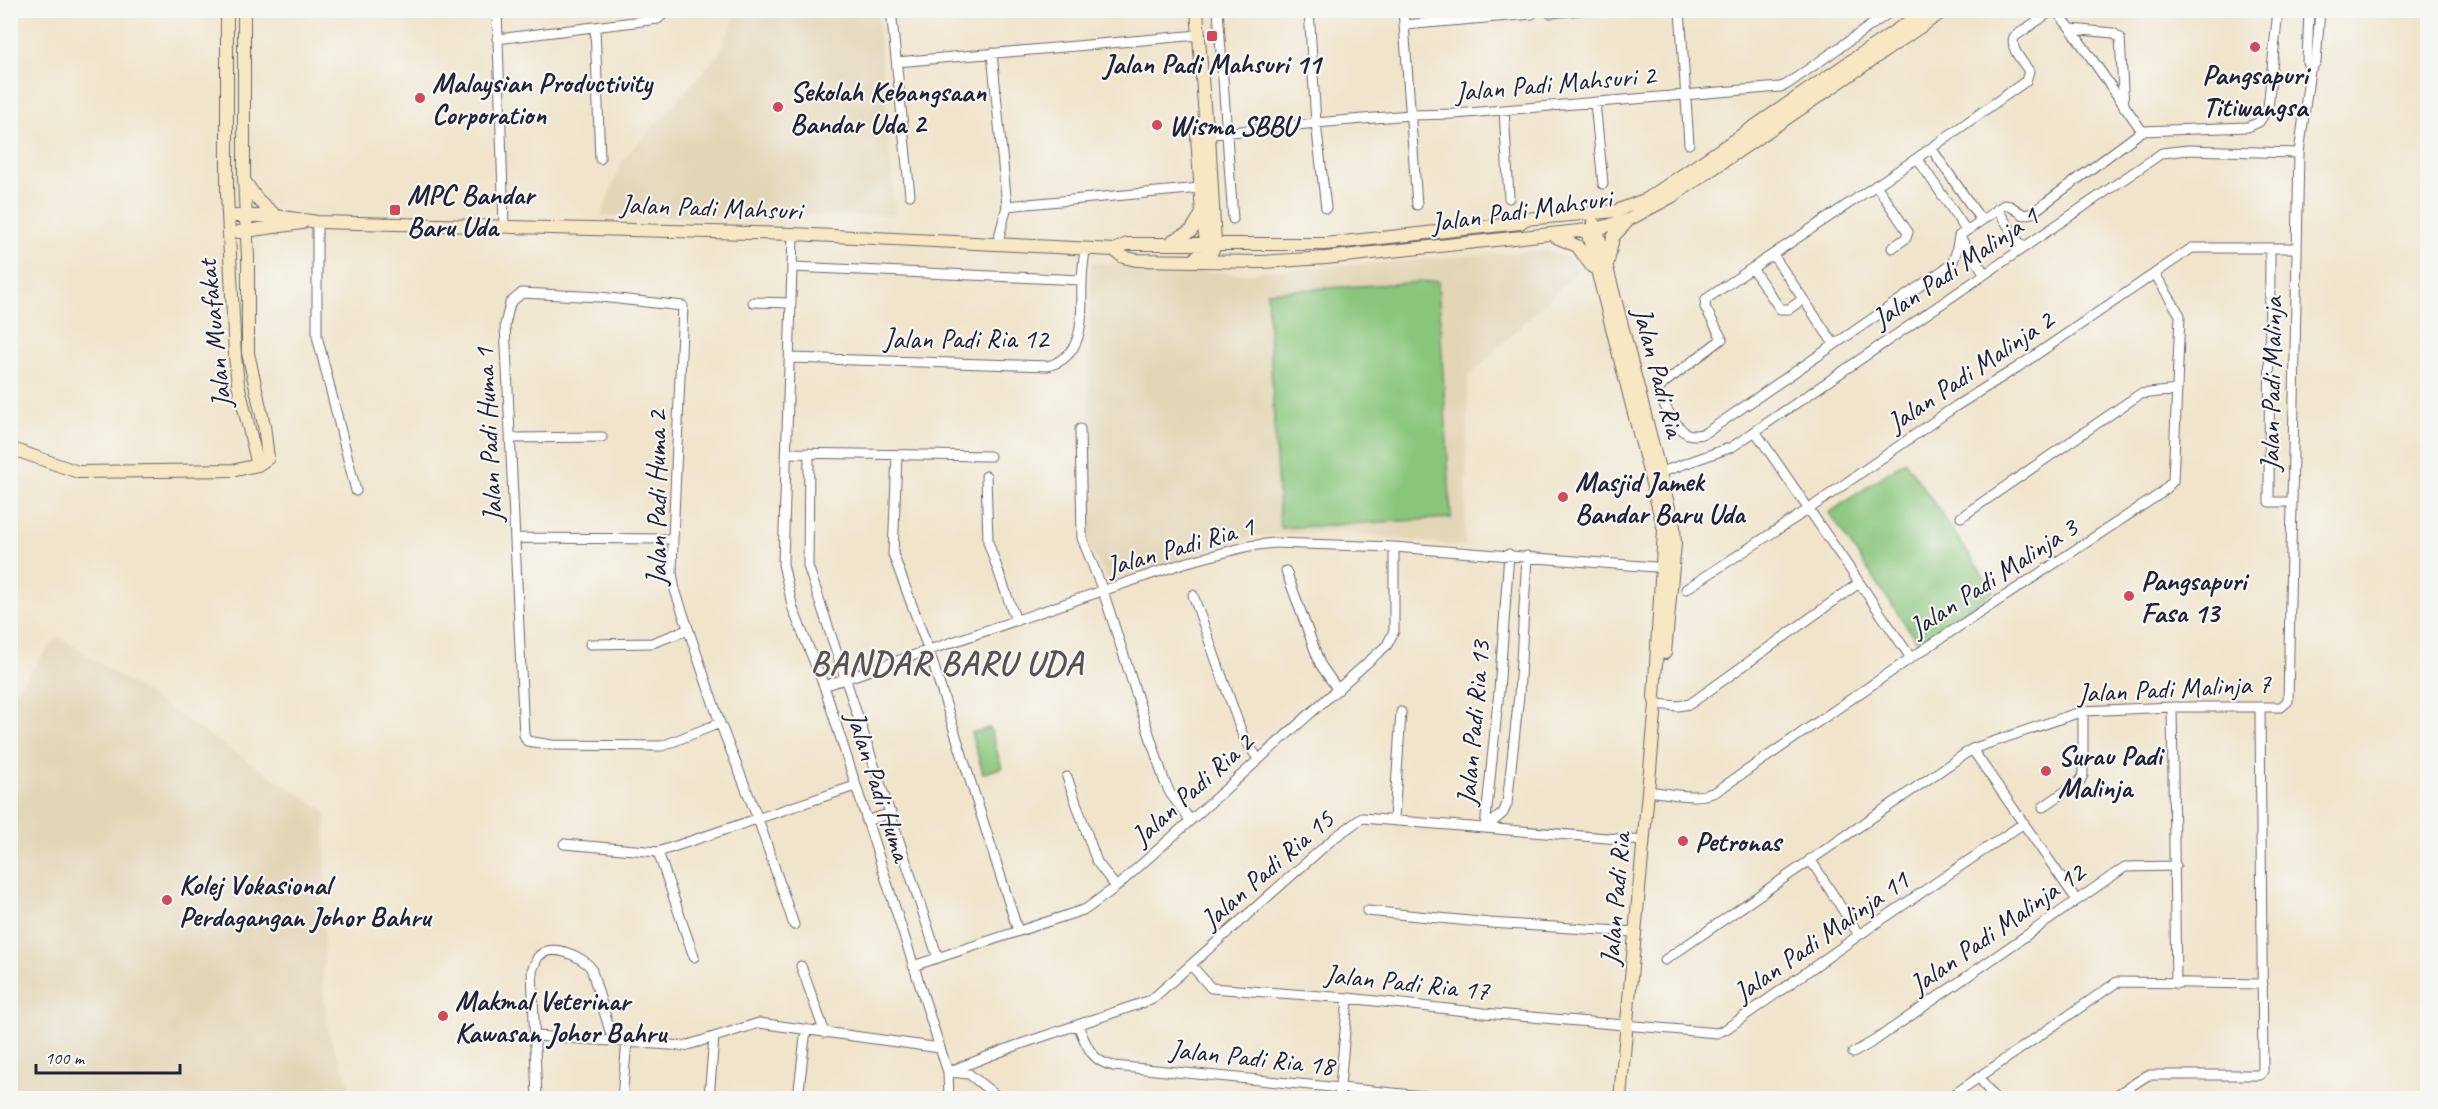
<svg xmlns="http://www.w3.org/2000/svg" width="2438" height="1109" font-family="Caveat,sans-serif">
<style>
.built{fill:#e3d6b7}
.garden{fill:#89c67b;stroke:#56745b;stroke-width:1.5}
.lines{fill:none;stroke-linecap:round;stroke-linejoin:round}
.street-casing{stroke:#6a666d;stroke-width:11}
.secondary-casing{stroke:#6a666d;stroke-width:14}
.street{stroke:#fff;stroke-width:9}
.secondary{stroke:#f8e7c3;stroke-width:12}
.poi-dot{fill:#d1495b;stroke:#f6f6f2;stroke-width:2}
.labels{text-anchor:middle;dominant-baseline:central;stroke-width:4.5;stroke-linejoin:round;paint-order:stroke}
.poi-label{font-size:28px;font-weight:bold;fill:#22223b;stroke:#f6f6f2;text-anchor:start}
.street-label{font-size:28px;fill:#22223b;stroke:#f6f6f2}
.district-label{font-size:34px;font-weight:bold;letter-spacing:1.5px;fill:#5b5053;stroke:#f6f6f2}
</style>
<rect width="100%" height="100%" fill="#f6f6f2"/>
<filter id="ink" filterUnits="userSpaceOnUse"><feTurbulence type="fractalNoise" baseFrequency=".0167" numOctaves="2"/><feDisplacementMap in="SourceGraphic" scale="12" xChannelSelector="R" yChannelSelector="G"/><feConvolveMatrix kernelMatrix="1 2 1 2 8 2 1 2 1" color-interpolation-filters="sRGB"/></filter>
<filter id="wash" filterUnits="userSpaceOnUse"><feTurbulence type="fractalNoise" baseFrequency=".008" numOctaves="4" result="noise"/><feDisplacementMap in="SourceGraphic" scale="24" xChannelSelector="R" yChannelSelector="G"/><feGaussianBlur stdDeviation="1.35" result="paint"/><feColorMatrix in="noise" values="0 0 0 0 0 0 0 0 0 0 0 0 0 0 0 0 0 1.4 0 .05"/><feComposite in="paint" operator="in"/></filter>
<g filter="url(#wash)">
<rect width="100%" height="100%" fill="#f0e4ca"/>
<!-- built -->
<path class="built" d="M 737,11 L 877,11 L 895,215 L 601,216 L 622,161 L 719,54 Z
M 1548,250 L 1568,258 L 1577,272 L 1468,377 L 1465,547 L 1344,532 L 1252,536 L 1108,581 L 1086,540 L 1091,262 L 1235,274 Z
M 58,636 L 326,812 L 323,988 L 328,1032 L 355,1098 L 11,1098 L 11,696 Z"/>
<!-- garden -->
<path class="garden" d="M 1438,281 L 1451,518 L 1280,528 L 1267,292 Z
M 1905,461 L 1994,591 L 1918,643 L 1829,513 Z
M 990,728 L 1002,768 L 983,773 L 971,733 Z"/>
</g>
<g filter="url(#ink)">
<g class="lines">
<!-- street casing -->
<g class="street-casing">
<path id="street" d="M 497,10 L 504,225
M 891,10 L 910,195
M 1218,10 L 1233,219
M 1309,10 L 1316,123 L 1326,208
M 1403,10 L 1417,205
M 1680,10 L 1689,144
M 2053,10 L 2014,37 C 2010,49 2022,61 2029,71 L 2026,81 L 1917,158 L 1706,299 L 1705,307 L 1722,339 L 1664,383 L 1658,391 C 1660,400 1679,431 1688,434 C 1695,436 1701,435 1707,432 L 1952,264 L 1956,253 L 1959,236 L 2004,205 L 2010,206 L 2024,215 L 2032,213 L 2142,131 L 2248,127 L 2259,122 L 2268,108 L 2278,10
M 2054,10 L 2057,12 L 2071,29 L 2142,131
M 1550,13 L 1582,10
M 1404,25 L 1532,14
M 595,27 L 600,159
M 2071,29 L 2113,33 L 2120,38 L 2124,107
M 497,39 L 658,19 L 668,10
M 992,53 L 1007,206 L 997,245
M 897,62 L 1199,35
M 2310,70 L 2316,62 L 2320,10
M 1595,102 L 1603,184
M 1504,110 L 1509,198
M 1204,135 L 1316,123 L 1410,115 L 1455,114 L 1780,87 L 1786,85 L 1893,10
M 1931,148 L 1981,220
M 1917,158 L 1966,230
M 1876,185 L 1908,232 L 1906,238 L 1892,248
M 1007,206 L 1200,188
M 1997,209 L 2023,248
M 317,222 L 317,336 L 356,491
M 793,234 L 783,564 L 793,609 L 824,686 L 940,1048 L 948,1072 L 949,1098
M 1959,236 L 1985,274
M 2270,248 L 2269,502 L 2290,502
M 1773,255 L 1834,344
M 793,267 L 1082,280
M 1752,268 L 1780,309 L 1789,309 L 1803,299
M 753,302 L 791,303
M 790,358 L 1048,366 C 1087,355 1081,314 1082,282 C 1082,271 1084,260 1085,249
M 1080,429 L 1082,538 L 1103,591 L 1164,780 L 1170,793 L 1190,820
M 1755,431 L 1911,658
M 511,438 L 602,437
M 788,453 L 990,456
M 809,453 L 808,566 L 938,958
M 897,455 L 893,554 L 929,651 L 1018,931
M 1656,474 L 1732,447 L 2162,153 L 2188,150 L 2299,153
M 986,476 L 988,542 L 1016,621
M 1961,517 L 2140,394 L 2177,390
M 515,538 L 673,539
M 1286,571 L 1320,664 L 1338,690
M 1686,589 L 1809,509 L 1956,406 L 2018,367 L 2192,248 L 2296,248
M 1193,595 L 1243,736 L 1258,759
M 590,644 L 652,643 L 687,630
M 824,686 L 1184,563 L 1249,546 L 1274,543 L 1394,547 L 1668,568
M 1656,704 L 1678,706 L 1690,704 L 1859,583
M 2172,707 L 2176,984
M 720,723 L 662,746 L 552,745 L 527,741 L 524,735 L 505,325 L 510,303 L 522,293 L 600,297 L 683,306 L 673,539 L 672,573 L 675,590 L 720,723 L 758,819 L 794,925
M 1972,749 L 2076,899
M 1067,777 L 1097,862 L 1116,887
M 1648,791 C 1668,793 1699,801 1717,791 L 1911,658 L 2160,494 L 2173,481 L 2180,315 L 2155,274
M 2043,807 L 2080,781 L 2083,775 L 2083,711
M 1394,819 L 1401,712
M 866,821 L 891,813
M 1485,828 L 1503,813 L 1507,804 L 1519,695 L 1527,556
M 1485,828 L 1499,691 L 1509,554
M 564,844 L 658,852 L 855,786
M 658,852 L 694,957
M 1810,859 L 1859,935
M 1367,911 L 1490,923 L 1636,932
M 1665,960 L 1972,749 L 2083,711 L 2172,707 L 2281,707 L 2288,701 L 2299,153 L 2310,70 L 2307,62 L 2309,10
M 1191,965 L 1211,988 L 1348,998 L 1484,1013 L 1717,1033 L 1726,1029 L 1859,935 L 2024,823
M 801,966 L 825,1033
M 913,966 L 1086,909 L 1116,887 L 1387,645 L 1394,631 L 1394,547
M 1078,1025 C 1086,1044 1091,1062 1114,1066 L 1445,1098
M 536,1036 L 685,1046 L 759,1023 L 940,1048
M 1853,1053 L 1874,1041 L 2125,867 L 2176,866
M 948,1072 L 1015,1046 L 1151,1000 L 1334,838 L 1362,818 L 1644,841
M 950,1072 L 969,1074 L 999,1098
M 1979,1077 L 1994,1098
M 537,1098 L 532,970 C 534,967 536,960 538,957 C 551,942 582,956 591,968 L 613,1041
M 622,1098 L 627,1041
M 709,1098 L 714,1037
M 798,1098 L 806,1029
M 1339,1098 L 1348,998
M 1949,1098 L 2117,982 L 2263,984
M 2112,1098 L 2148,1075 L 2260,1075 L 2263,1071 L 2260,708"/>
</g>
<!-- secondary casing -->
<g class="secondary-casing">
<path id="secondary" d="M 227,10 L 227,194 L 235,356 L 238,384 L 258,465
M 1197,10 L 1205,118 L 1209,134 L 1215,243 C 1214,254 1206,257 1197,256
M 1205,118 L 1197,135 L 1202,214 L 1207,249
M 244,180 L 257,199 L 276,216
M 228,216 L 276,216 L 317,222 L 793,234 L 1114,250 L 1127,244 L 1325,244 L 1520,223 L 1525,219 L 1616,211 L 1647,199 L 1926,10
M 1593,223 L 1597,229 L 1674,527 L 1675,544 L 1665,653
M 1587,231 L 1664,530 L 1654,697 L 1656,704 L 1620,1098
M 239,232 L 302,223
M 1556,237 L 1577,246 L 1592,267
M 1173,240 L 1191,231 L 1201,215
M 1114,250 L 1123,257 L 1136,260 L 1261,262 L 1326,258 L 1597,229 L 1630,219 L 1673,196 L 1945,10
M 1608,262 L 1613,237 L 1627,222
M 10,448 L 78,472 L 236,470 L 258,465 L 268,458 L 264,425 L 248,353 L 248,258 L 244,179 L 244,10"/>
</g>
<!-- street -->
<use href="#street" class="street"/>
<!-- secondary -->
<use href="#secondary" class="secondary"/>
</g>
</g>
<!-- markers -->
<g class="poi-dot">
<rect x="1206" y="30" width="12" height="12" rx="3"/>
<circle cx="2255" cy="47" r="6"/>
<circle cx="420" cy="98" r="6"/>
<circle cx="778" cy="107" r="6"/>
<circle cx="1157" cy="125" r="6"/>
<rect x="389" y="204" width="12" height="12" rx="3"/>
<circle cx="1563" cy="497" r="6"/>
<circle cx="2129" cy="596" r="6"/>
<circle cx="2046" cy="771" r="6"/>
<circle cx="1683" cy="841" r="6"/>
<circle cx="167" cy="900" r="6"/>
<circle cx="443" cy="1016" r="6"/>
</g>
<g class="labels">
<!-- poi labels -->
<g class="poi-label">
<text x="1212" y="63" text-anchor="middle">Jalan Padi Mahsuri 11</text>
<text x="2255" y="74" text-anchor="middle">Pangsapuri<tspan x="2255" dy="32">Titiwangsa</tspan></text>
<text x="432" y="82">Malaysian Productivity<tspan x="432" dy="32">Corporation</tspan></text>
<text x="790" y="91">Sekolah Kebangsaan<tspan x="790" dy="32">Bandar Uda 2</tspan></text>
<text x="1169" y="125">Wisma SBBU</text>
<text x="407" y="194">MPC Bandar<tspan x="407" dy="32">Baru Uda</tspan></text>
<text x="1575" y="481">Masjid Jamek<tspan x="1575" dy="32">Bandar Baru Uda</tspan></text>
<text x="2141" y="580">Pangsapuri<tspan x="2141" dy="32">Fasa 13</tspan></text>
<text x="2058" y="755">Surau Padi<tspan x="2058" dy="32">Malinja</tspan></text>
<text x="1695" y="841">Petronas</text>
<text x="179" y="884">Kolej Vokasional<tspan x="179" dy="32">Perdagangan Johor Bahru</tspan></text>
<text x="455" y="1000">Makmal Veterinar<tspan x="455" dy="32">Kawasan Johor Bahru</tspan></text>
</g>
<!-- street labels -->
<g class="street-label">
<text transform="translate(1555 83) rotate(-5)">Jalan Padi Mahsuri 2</text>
<text transform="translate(711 207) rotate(2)">Jalan Padi Mahsuri</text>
<text transform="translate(1521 210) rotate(-8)">Jalan Padi Mahsuri</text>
<text transform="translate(1955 267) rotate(-34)">Jalan Padi Malinja 1</text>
<text transform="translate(214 334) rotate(-96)">Jalan Muafakat</text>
<text x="966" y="338">Jalan Padi Ria 12</text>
<text transform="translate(1970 371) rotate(-34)">Jalan Padi Malinja 2</text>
<text transform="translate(1659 372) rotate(75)">Jalan Padi Ria</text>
<text transform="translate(2271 384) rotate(-89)">Jalan Padi Malinja</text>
<text transform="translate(488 435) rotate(-93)">Jalan Padi Huma 1</text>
<text transform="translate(656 498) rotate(-90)">Jalan Padi Huma 2</text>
<text transform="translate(1180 546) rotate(-16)">Jalan Padi Ria 1</text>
<text transform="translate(1993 577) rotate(-33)">Jalan Padi Malinja 3</text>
<text transform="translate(2174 688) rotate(-3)">Jalan Padi Malinja 7</text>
<text transform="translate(1473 723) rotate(-85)">Jalan Padi Ria 13</text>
<text transform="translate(879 786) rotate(72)">Jalan Padi Huma</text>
<text transform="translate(1192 789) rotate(-42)">Jalan Padi Ria 2</text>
<text transform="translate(1267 869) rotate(-41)">Jalan Padi Ria 15</text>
<text transform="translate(1615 899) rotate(-85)">Jalan Padi Ria</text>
<text transform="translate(1997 928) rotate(-35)">Jalan Padi Malinja 12</text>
<text transform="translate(1821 936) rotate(-35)">Jalan Padi Malinja 11</text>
<text transform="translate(1407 982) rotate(6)">Jalan Padi Ria 17</text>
<text transform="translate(1252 1057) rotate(6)">Jalan Padi Ria 18</text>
</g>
<!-- district labels -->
<g class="district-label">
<text x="947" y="662">BANDAR BARU UDA</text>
</g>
</g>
<!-- margin -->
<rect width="2438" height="1109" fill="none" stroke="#f6f6f2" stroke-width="36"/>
<!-- scale -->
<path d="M36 1064v9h144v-9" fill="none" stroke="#22223b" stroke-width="3"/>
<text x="45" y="1064" font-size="18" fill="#22223b" stroke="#f6f6f2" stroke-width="4.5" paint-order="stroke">100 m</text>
</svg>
